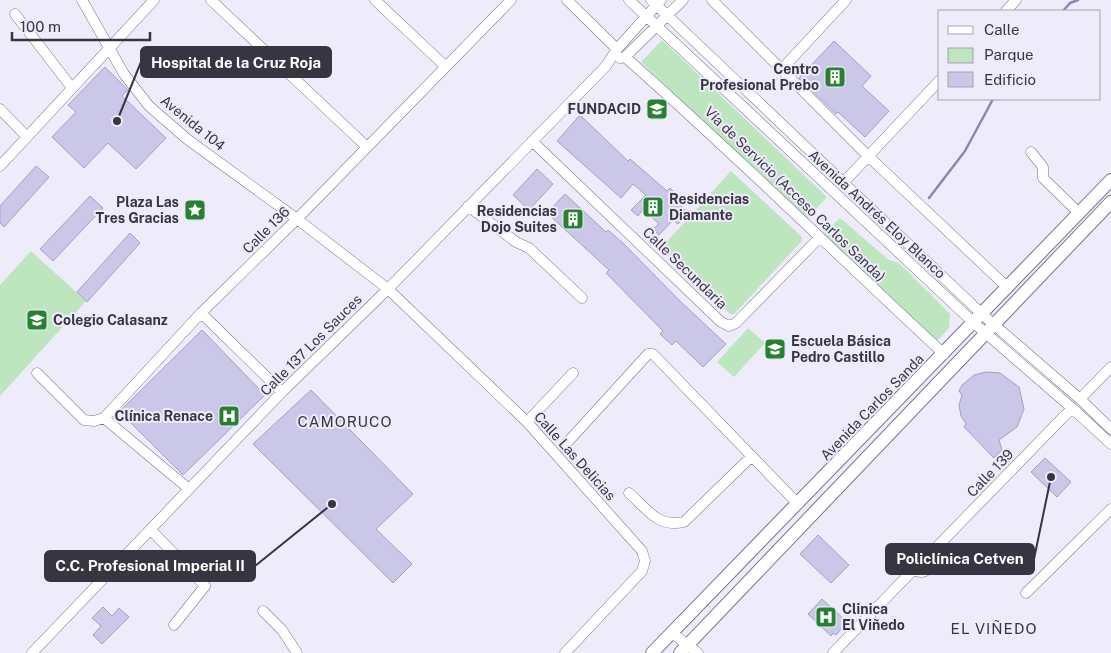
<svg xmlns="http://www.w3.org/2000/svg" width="1111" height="653" font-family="'Public Sans',sans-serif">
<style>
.green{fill:#bee6be}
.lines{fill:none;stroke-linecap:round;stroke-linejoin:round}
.stream{stroke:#8c86b8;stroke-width:2.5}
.building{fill:#cbc7e9;stroke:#a4a1c1}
.minor-casing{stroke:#777492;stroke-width:11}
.tertiary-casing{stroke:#777492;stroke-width:14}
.minor{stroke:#fff;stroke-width:10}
.tertiary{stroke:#fff;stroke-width:12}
.labels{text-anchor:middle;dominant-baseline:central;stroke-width:4;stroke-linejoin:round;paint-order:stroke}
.poi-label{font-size:14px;font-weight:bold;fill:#363542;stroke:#eeecfa;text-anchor:end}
.street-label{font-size:14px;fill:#363542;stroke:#eeecfa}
.neighbourhood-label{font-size:15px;letter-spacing:1px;fill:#363542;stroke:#eeecfa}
.leader{fill:none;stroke:#363542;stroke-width:2}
.callout-dot{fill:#363542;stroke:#eeecfa;stroke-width:2}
.callout{fill:#363542;stroke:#363542;stroke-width:2}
.callout-label{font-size:15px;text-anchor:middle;font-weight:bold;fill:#fff}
</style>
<rect width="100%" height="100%" fill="#eeecfa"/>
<!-- green -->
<path class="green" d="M 662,40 L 827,197 L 806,220 L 641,62 Z
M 731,171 L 802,237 L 801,242 L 734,314 L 730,314 L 660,249 Z
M 840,218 L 889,260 L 899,263 L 950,314 L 949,328 L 936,342 L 822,235 Z
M 31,251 L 86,301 L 0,396 L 0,285 Z
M 748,328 L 765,343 L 734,377 L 717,362 Z"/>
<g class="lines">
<!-- stream -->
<path class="stream" d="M 1063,11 L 1070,3 L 1078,0
M 929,198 L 965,151 L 993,99"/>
</g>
<!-- building -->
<path class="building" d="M 834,41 L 871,76 L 862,86 L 889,111 L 865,137 L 838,112 L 836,114 L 799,78 Z
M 105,67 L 128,90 L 122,96 L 166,138 L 136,169 L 108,143 L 84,168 L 52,137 L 76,112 L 68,105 Z
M 580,115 L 628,161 L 630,159 L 667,191 L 670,188 L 678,196 L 675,200 L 688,213 L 678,224 L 673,220 L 659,235 L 653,229 L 659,224 L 643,209 L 638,216 L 631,210 L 646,195 L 633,184 L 621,198 L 557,141 Z
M 36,166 L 49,177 L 4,227 L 0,223 L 0,206 Z
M 537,169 L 553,184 L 529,210 L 513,195 Z
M 565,194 L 606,232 L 608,230 L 624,244 L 681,302 L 726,344 L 703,367 L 676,341 L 672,345 L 660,334 L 663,331 L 606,273 L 609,270 L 547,213 Z
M 90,196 L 103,208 L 53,261 L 40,249 Z
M 130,233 L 140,243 L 87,302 L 77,292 Z
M 202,330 L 265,395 L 183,475 L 122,414 L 122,409 Z
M 986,372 L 1000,373 L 1019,387 L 1024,409 L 1017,427 L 999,440 L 1002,450 L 994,458 L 964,427 L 966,424 L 961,416 L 959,405 L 962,395 L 959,391 L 962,385 L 974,375 Z
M 311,390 L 413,494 L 376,529 L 412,564 L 393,583 L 253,444 Z
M 1045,458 L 1071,482 L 1057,497 L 1031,472 Z
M 818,535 L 849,565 L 831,583 L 800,554 Z
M 822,599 L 845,620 L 843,622 L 845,625 L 836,635 L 833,633 L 831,636 L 808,614 Z
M 103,607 L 112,616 L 119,608 L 129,617 L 102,644 L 93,635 L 101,626 L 92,618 Z"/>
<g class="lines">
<!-- minor casing -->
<g class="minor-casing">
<path id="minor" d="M 82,0 L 124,74 L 149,106 L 187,139 L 297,219 L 388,289 L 527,422 L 642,551 L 645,561 L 642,571 L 565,653
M 211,0 L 367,147
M 375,0 L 445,66
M 567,0 L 617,49
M 629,0 L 974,323 L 1072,408 L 1111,444
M 651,0 L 983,315 L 1080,399 L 1111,429
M 712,0 L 868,156 L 1007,287
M 1006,11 L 1016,0
M 15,14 L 72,88
M 625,57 C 734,153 837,255 944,354
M 620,58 L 625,57 L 683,0
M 782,69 L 846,0
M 0,109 L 27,137
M 532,141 L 721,322 L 729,326 L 736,323 L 819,238
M 1031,152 L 1043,167 L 1043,178 L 1079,213
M 0,166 L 154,0
M 843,183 L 940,80
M 468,206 L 516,242 L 529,248 L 582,298
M 201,313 L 282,392
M 37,373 L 84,420 L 94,421 L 104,418 L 201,313 L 297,219 L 511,0
M 1080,399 L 1111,367
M 104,418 L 189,489
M 527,422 L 573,373
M 565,445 L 648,354 L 653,354 L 798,504
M 629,493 C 647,509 658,528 684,522 L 751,457
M 152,531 L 205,586 L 174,625
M912 563a9 9 0 1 1 18 0a9 9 0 1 1-18 0Z
M 928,556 L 1072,408
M 1026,593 L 1111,509
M 263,611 L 282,630 L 297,653
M 672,633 L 698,653
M 32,653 L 282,392 L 388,289 L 606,66 L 617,49 L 661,0
M 833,653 L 914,569"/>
</g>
<!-- tertiary casing -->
<g class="tertiary-casing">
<path id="tertiary" d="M 652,653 L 1111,180
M 680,653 L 1111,202"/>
</g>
<!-- minor -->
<use href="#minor" class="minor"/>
<!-- tertiary -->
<use href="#tertiary" class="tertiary"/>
</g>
<!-- icons -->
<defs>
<g id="building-square" transform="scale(1.125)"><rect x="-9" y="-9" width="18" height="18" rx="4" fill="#278131" stroke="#eeecfa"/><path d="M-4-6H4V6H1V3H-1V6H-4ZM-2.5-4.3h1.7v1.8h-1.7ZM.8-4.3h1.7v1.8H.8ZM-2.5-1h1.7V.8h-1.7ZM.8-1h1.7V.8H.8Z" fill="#fff"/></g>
<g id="school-square" transform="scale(1.125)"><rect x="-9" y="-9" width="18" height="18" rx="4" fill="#278131" stroke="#eeecfa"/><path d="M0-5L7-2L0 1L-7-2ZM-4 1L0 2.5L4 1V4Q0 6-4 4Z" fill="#fff"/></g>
<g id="sight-square" transform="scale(1.125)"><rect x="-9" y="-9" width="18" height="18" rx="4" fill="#278131" stroke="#eeecfa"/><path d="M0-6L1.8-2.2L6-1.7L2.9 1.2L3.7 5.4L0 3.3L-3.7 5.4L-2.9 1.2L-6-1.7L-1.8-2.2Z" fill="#fff"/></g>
<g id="hospital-square" transform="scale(1.125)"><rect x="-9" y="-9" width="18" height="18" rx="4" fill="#278131" stroke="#eeecfa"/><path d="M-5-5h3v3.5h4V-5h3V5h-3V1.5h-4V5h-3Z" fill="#fff"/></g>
</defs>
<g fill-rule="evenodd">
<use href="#building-square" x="835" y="77"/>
<use href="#school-square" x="657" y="109"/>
<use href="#building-square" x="653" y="207"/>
<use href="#sight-square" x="195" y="210"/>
<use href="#building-square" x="573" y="219"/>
<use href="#school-square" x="37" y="320"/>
<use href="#school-square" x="775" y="349"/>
<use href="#hospital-square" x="229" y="416"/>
<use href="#hospital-square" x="826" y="617"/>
</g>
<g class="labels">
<!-- poi labels -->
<g class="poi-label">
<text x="819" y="69">Centro<tspan x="819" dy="16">Profesional Prebo</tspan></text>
<text x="641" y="109">FUNDACID</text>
<text x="669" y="199" text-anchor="start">Residencias<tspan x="669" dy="16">Diamante</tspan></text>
<text x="179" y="202">Plaza Las<tspan x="179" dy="16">Tres Gracias</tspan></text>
<text x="557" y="211">Residencias<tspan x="557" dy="16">Dojo Suites</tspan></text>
<text x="53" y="320" text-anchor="start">Colegio Calasanz</text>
<text x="791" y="341" text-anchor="start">Escuela Básica<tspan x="791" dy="16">Pedro Castillo</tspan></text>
<text x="213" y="416">Clínica Renace</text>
<text x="842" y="609" text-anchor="start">Clinica<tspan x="842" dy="16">El Viñedo</tspan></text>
</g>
<!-- street labels -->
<g class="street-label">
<text transform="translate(193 123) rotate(39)">Avenida 104</text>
<text transform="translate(795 194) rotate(44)">Vía de Servicio (Acceso Carlos Sanda)</text>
<text transform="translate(877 214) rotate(43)">Avenida Andrés Eloy Blanco</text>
<text transform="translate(266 230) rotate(-45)">Calle 136</text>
<text transform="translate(685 268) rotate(44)">Calle Secundaria</text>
<text transform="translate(311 345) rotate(-45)">Calle 137 Los Sauces</text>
<text transform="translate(872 407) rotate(-46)">Avenida Carlos Sanda</text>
<text transform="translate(575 456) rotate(48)">Calle Las Delicias</text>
<text transform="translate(990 473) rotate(-46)">Calle 139</text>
</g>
<!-- neighbourhood labels -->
<g class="neighbourhood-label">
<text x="345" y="421">CAMORUCO</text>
<text x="994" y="628">EL VIÑEDO</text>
</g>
</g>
<!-- callouts -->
<path class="leader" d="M117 121L141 62M1051 477L1034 559M332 504L255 566"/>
<g class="callout-dot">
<circle cx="117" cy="121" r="5"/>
<circle cx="1051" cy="477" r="5"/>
<circle cx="332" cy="504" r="5"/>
</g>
<g class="callout">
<rect x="141" y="47" width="190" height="30" rx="5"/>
<rect x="886" y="544" width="148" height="30" rx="5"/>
<rect x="45" y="551" width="210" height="30" rx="5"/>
</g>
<g class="callout-label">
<text x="236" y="68">Hospital de la Cruz Roja</text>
<text x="960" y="564">Policlínica Cetven</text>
<text x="150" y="571">C.C. Profesional Imperial II</text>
</g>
<!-- legend -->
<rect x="938" y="10" width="162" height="90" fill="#eeecfa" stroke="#a4a3b0"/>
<rect x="948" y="26" width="25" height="8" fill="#ffffff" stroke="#a4a3b0"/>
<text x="984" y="35" font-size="15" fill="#363542">Calle</text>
<rect x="948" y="48" width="25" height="15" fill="#bee6be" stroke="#a4a3b0"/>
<text x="984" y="60" font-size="15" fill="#363542">Parque</text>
<rect x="948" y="72" width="25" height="15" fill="#cbc7e9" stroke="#a4a3b0"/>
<text x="984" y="85" font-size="15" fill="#363542">Edificio</text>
<!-- scale -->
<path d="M12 32v8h138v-8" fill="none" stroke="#363542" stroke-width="2.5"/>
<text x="20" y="32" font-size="15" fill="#363542" stroke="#eeecfa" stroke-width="4" paint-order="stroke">100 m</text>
</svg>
